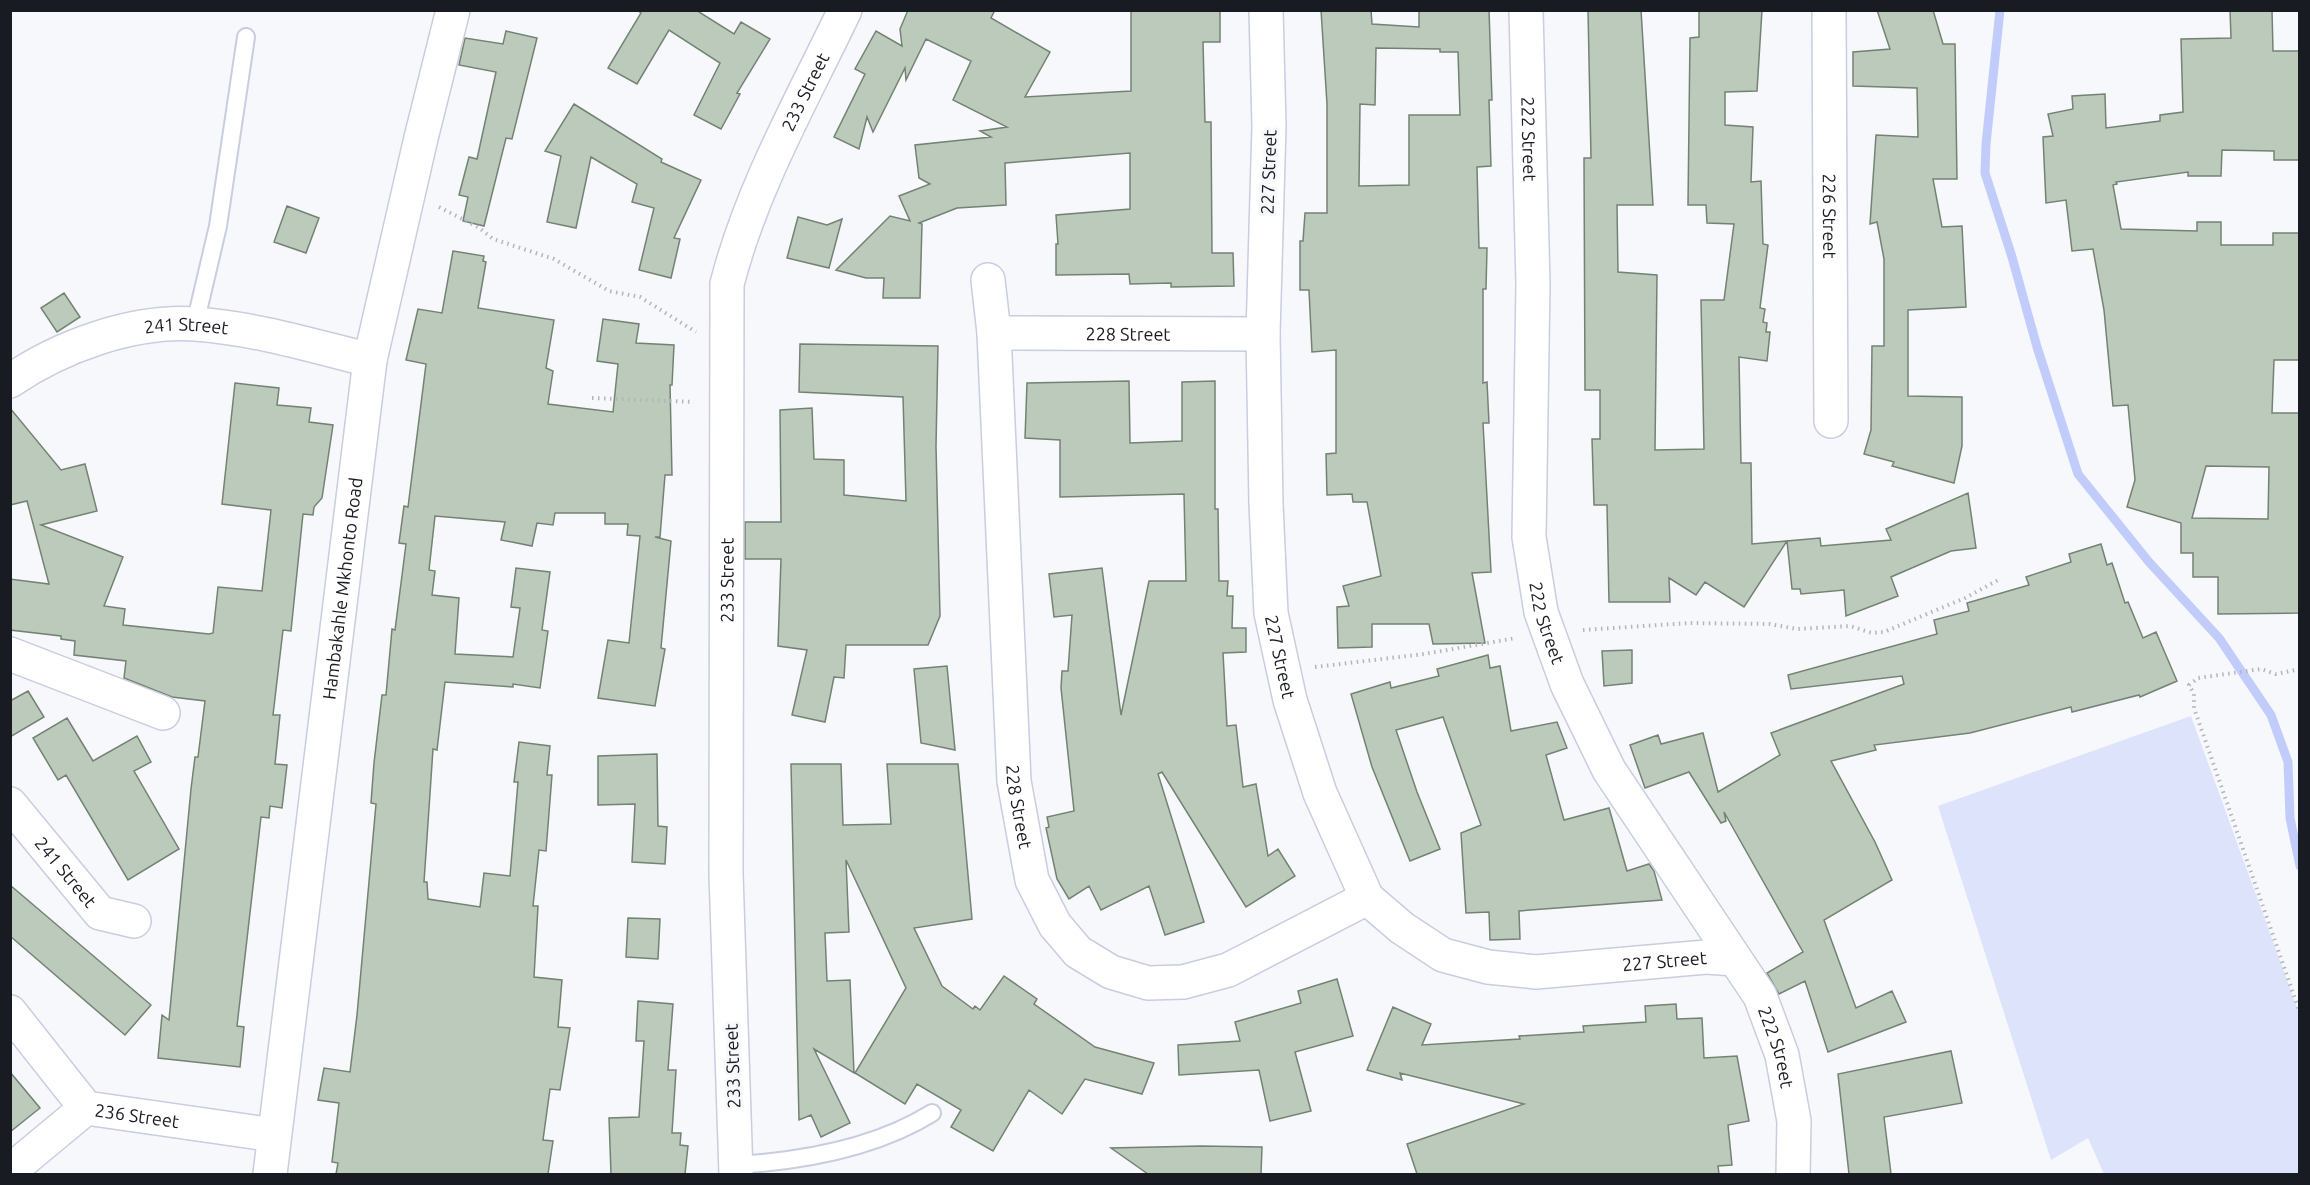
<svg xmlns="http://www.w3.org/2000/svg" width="2310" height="1185" font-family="Ubuntu,sans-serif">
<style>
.green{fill:#dde3fa}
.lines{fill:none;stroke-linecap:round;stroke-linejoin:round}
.stream{stroke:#c1ccfb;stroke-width:9}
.building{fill:#bbcaba;stroke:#748273;stroke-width:1.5;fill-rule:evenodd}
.lane-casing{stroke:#c8cde0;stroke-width:20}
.street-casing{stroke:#c8cde0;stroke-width:36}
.path{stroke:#b4b5ba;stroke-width:4;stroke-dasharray:1.5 4.5;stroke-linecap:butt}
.lane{stroke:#fff;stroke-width:16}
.street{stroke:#fff;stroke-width:33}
.labels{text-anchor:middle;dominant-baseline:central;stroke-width:6;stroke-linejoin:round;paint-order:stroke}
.street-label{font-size:18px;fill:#191b22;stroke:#f7f8fc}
</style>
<rect width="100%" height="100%" fill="#f7f8fc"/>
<!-- green -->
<path class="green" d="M 2191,716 L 2299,1013 L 2299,1174 L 2104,1174 L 2088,1138 L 2051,1160 L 1938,806 Z"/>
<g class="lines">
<!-- stream -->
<path class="stream" d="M 2000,10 L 1986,144 L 1985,173 L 2012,257 L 2037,347 L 2078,474 L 2149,562 L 2219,638 L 2271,715 L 2288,762 L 2290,818 L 2300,866"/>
</g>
<!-- building -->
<path class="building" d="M 637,10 L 696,10 L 734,34 L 741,22 L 770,39 L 737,93 L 740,94 L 721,129 L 694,115 L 720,63 L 669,30 L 637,84 L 608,68 L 641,13 Z
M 908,10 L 995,10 L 991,18 L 1050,52 L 1025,97 L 1131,91 L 1131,10 L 1220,10 L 1220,42 L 1203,42 L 1205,122 L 1211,122 L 1212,253 L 1233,253 L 1234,286 L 1171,287 L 1171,283 L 1130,284 L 1129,274 L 1056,275 L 1056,244 L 1058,244 L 1056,215 L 1130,209 L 1130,153 L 1005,163 L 1006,205 L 957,208 L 919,223 L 922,224 L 920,298 L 883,298 L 884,278 L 866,278 L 836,270 L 890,216 L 910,221 L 899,196 L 930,184 L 919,178 L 915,145 L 991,137 L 980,131 L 1007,127 L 953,100 L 971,61 L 926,39 L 906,80 L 905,68 L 873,132 L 867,117 L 859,149 L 834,137 L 865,74 L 855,69 L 876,31 L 902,46 L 900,29 Z
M 1321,10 L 1371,10 L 1372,24 L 1419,27 L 1419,10 L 1489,10 L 1492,100 L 1489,100 L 1491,166 L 1477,167 L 1479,248 L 1487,248 L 1486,289 L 1483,289 L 1483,383 L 1487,382 L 1489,423 L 1483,423 L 1491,572 L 1472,573 L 1485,643 L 1433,644 L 1429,624 L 1372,624 L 1372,647 L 1338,648 L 1337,607 L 1349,606 L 1343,586 L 1381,576 L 1367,502 L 1353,502 L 1352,494 L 1327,495 L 1326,454 L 1336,453 L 1336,350 L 1312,352 L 1309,290 L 1300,290 L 1300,241 L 1303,241 L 1305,213 L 1327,213 L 1327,104 ZM 1376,48 L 1440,49 L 1440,52 L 1458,52 L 1460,115 L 1409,115 L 1409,185 L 1359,186 L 1360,104 L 1375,105 Z
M 1588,10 L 1641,10 L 1653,205 L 1617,205 L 1618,272 L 1657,275 L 1655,450 L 1704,449 L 1701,300 L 1724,300 L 1734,224 L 1707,223 L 1706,205 L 1688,205 L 1690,38 L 1699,37 L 1699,10 L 1762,10 L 1757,91 L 1725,92 L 1725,125 L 1753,127 L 1751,182 L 1761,181 L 1763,244 L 1768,245 L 1760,308 L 1765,309 L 1763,322 L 1767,323 L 1766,332 L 1770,332 L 1767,361 L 1739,357 L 1741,463 L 1751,463 L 1752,544 L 1787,541 L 1744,607 L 1705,582 L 1696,595 L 1669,578 L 1670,602 L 1609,602 L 1607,505 L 1594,505 L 1592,439 L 1600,439 L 1600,390 L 1585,390 L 1584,158 L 1591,158 Z
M 1877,10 L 1933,10 L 1943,44 L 1955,44 L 1957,179 L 1933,179 L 1942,227 L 1962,226 L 1966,307 L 1908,310 L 1908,396 L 1962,397 L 1962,446 L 1954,483 L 1892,466 L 1894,462 L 1864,454 L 1871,430 L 1872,346 L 1884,346 L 1884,259 L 1877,222 L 1870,224 L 1876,135 L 1918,137 L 1917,88 L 1853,86 L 1853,52 L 1890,49 Z
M 2230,10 L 2272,10 L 2273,51 L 2300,51 L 2300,160 L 2274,160 L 2274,151 L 2222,150 L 2221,176 L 2188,176 L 2188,172 L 2116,182 L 2117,184 L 2113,185 L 2121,229 L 2197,231 L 2197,222 L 2221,222 L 2221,245 L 2273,245 L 2273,233 L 2300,233 L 2300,360 L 2274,360 L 2272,413 L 2300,413 L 2300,613 L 2218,614 L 2218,577 L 2193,577 L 2193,553 L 2181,553 L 2181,523 L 2127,507 L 2135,480 L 2128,405 L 2113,406 L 2104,310 L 2093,249 L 2072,251 L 2066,200 L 2046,203 L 2043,137 L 2053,136 L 2048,114 L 2073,109 L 2072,96 L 2105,94 L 2106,128 L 2160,121 L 2160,115 L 2183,112 L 2181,39 L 2231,38 ZM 2206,466 L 2269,467 L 2268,519 L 2192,518 Z
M 506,31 L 537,38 L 512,139 L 506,138 L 484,226 L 463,221 L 468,197 L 459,195 L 469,157 L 477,159 L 496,72 L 459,65 L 465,38 L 503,44 Z
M 574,104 L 662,159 L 661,162 L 701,180 L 674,238 L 680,239 L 671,278 L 639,270 L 654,208 L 632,202 L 637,184 L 591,157 L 576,228 L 547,222 L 561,156 L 545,151 Z
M 287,206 L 319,218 L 306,253 L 274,242 Z
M 798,217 L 827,225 L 842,219 L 829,268 L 787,258 Z
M 453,251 L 484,256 L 483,261 L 486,262 L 478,308 L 554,320 L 546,368 L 553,371 L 548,404 L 613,412 L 618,364 L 597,361 L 603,319 L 639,324 L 636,343 L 674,345 L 672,385 L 670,385 L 672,475 L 665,475 L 660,537 L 655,537 L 671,541 L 661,648 L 665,649 L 655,706 L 598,698 L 608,640 L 629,643 L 640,536 L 627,535 L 628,524 L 605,524 L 605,513 L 555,513 L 553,525 L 537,523 L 532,546 L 501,540 L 505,522 L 435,516 L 429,570 L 435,571 L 432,595 L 459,598 L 455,654 L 513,657 L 520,608 L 511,607 L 516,568 L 550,572 L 542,630 L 548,631 L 540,688 L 513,684 L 513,687 L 445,682 L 437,750 L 433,749 L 424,882 L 427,882 L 428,899 L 480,907 L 484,873 L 510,876 L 518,782 L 514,782 L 519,742 L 550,746 L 547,775 L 552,775 L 546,851 L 539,850 L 533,906 L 538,906 L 534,977 L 562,980 L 558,1027 L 570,1028 L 560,1090 L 550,1089 L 543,1140 L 553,1141 L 548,1174 L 336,1174 L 338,1163 L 332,1162 L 339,1103 L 318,1100 L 324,1068 L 350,1072 L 357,1015 L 376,804 L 371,803 L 374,763 L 382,695 L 386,695 L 392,629 L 395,630 L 406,544 L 399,543 L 404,506 L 408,507 L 426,364 L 406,360 L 418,309 L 442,313 Z
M 64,293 L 80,317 L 57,332 L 41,308 Z
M 800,344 L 938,346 L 936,446 L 940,616 L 928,645 L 846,645 L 844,678 L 834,677 L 825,722 L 792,715 L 807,650 L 778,646 L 781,559 L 745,559 L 745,522 L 781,522 L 780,410 L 812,408 L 814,459 L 844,460 L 844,495 L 906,501 L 903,397 L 799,392 Z
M 1129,381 L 1130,443 L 1182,441 L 1182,382 L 1215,381 L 1215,509 L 1218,509 L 1219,581 L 1228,581 L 1227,596 L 1233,596 L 1232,628 L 1246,628 L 1246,652 L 1223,653 L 1227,726 L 1236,725 L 1243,787 L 1256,784 L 1268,856 L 1278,849 L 1295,876 L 1246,907 L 1162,772 L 1158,774 L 1204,922 L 1165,935 L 1149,886 L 1101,910 L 1089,886 L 1069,899 L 1057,879 L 1046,828 L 1049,827 L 1047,817 L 1074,811 L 1061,688 L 1062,671 L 1068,671 L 1072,615 L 1054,617 L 1049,574 L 1102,568 L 1121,715 L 1149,581 L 1186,581 L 1184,494 L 1060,497 L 1060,440 L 1025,438 L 1027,383 Z
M 235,383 L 279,388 L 277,405 L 311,408 L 309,422 L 333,425 L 322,498 L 314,507 L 313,515 L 303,514 L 291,631 L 283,630 L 273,715 L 280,715 L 275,764 L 287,765 L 282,808 L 270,806 L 269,818 L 261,817 L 237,1026 L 244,1027 L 240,1067 L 158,1058 L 162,1015 L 169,1020 L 191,789 L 195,757 L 198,757 L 205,701 L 172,697 L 124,678 L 126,661 L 74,655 L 75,641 L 61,639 L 61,636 L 10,630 L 10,579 L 49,584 L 27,501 L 10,505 L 10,408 L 61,470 L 85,464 L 97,511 L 41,525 L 123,557 L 104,606 L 125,609 L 123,625 L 209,634 L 213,633 L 218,587 L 262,591 L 271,510 L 222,504 Z
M 1968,493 L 1976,548 L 1951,551 L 1891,577 L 1898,596 L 1846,616 L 1844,590 L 1801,594 L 1800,589 L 1792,589 L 1787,541 L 1820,538 L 1821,546 L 1891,540 L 1886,529 Z
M 2101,544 L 2107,565 L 2112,563 L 2125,603 L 2128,602 L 2143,638 L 2156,632 L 2177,681 L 2140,697 L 2139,695 L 2072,712 L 2071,707 L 1970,733 L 1874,745 L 1876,750 L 1831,761 L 1875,842 L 1892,880 L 1824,920 L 1856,1008 L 1892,991 L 1906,1022 L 1828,1052 L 1805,981 L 1779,994 L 1767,973 L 1803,952 L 1724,812 L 1726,821 L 1721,823 L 1689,772 L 1645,788 L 1630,745 L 1658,735 L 1661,744 L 1703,733 L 1718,792 L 1780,755 L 1771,733 L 1904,684 L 1902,676 L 1791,689 L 1788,675 L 1937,634 L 1934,620 L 1969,611 L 1967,603 L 2029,585 L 2026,577 L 2071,562 L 2069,554 Z
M 1632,650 L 1632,683 L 1604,686 L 1602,651 Z
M 1488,655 L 1490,668 L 1500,666 L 1511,731 L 1557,722 L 1567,748 L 1546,755 L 1564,820 L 1609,808 L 1627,871 L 1649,864 L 1654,871 L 1662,900 L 1519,911 L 1520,939 L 1490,940 L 1489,912 L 1466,913 L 1461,833 L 1481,825 L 1443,717 L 1396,730 L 1417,792 L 1440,849 L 1410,861 L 1372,767 L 1351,694 L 1390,682 L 1391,688 L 1439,676 L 1437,669 Z
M 947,666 L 955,750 L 921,743 L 914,669 Z
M 28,691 L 44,717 L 10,737 L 10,701 Z
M 67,718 L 93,761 L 137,736 L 151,762 L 134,771 L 179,849 L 128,880 L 66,775 L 58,780 L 33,738 Z
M 657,754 L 658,826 L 667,827 L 665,864 L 632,862 L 635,804 L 598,805 L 598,756 Z
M 791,764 L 841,764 L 843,825 L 891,824 L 887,764 L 958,764 L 972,919 L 914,928 L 942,986 L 973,1009 L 975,1006 L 980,1010 L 1004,976 L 1037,999 L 1034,1004 L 1095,1047 L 1154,1063 L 1142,1094 L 1085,1079 L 1062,1114 L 1029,1090 L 993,1151 L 951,1127 L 961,1110 L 917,1084 L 905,1104 L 855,1073 L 906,988 L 846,860 L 849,932 L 825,933 L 827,981 L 850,980 L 854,1073 L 814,1049 L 850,1123 L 821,1137 L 811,1115 L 799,1120 Z
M 10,885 L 151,1005 L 125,1035 L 10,936 Z
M 628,918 L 660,919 L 658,959 L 626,957 Z
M 1337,979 L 1353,1036 L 1295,1052 L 1311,1111 L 1270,1121 L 1259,1070 L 1179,1075 L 1178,1045 L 1240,1041 L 1235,1022 L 1301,1003 L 1298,991 Z
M 638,1001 L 673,1004 L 668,1070 L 676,1070 L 672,1133 L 681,1133 L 680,1145 L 688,1146 L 685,1174 L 611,1174 L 609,1118 L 639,1117 L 644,1041 L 636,1041 Z
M 1676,1004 L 1677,1019 L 1702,1018 L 1704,1058 L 1737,1056 L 1749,1121 L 1728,1125 L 1732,1165 L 1718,1166 L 1719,1174 L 1417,1174 L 1407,1144 L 1524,1104 L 1400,1073 L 1402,1080 L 1367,1070 L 1393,1007 L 1431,1024 L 1422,1045 L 1520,1039 L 1519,1036 L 1584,1032 L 1583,1026 L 1646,1022 L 1645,1006 Z
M 1951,1051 L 1962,1103 L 1884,1117 L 1891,1174 L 1849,1174 L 1838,1074 Z
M 10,1072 L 40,1108 L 10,1132 Z
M 1201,1146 L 1262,1147 L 1261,1174 L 1148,1174 L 1111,1148 Z"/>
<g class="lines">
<!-- lane casing -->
<g class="lane-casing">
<path id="lane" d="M 195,324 L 218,226 L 246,37
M 736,1165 C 802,1161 874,1149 932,1113"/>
</g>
<!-- street casing -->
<g class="street-casing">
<g id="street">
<path id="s1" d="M 1266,10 L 1269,126 L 1263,334 L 1266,504 L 1271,613 L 1290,700 L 1320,793 L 1367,898 L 1402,928 L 1443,955 L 1488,967 L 1536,972 L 1706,957 L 1735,959"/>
<path id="s2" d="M 1526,10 L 1533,284 L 1529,537 L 1541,612 L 1567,684 L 1609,770 L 1760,996 L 1782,1055 L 1794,1121 L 1793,1174"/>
<path id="s3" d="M 1829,10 L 1831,421"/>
<path id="s4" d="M 988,280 L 994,333 L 1014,781 L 1032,880 L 1055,925 L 1078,952 L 1111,972 L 1148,983 L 1183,982 L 1228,970 L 1367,898"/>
<path id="s5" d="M 994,333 L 1263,334"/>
<path id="s6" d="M 10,381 C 61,346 133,320 195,324 C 254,328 313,346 370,360"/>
<path d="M 10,654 L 163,713"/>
<path id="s7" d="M 10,804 L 100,913 L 134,921"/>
<path id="s8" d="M 10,1012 L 86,1108 L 274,1135"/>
<path d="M 10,1171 L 86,1108"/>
<path id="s9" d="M 270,1174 L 370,360 L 421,138 L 453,10"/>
<path id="s10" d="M 736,1174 L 726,874 L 727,284 C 752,187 802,100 845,10"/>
</g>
</g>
<!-- path -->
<path class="path" d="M 439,207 L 478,227 L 493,239 L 554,259 L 609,291 L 640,297 L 696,332
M 592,398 L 694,402
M 1583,630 L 1689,623 L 1769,624 L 1797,629 L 1850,626 L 1872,633 L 1884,632 L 1965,598 L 2000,579
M 1315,667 L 1424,654 L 1516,638
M 2300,669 L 2276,674 L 2261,669 L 2198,678 L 2189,685 L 2194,694 L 2194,708 L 2300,1013"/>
<!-- lane -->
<use href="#lane" class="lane"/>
<!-- street -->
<use href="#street" class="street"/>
</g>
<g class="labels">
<!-- street labels -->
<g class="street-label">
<text stroke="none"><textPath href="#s10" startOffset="1098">233 Street</textPath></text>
<text stroke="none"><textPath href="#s2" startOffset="129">222 Street</textPath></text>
<text transform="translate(1268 172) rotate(-88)">227 Street</text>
<text stroke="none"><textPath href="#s3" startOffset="206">226 Street</textPath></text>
<text stroke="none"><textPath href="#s6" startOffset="188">241 Street</textPath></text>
<text stroke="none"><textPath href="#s5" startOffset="134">228 Street</textPath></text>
<text stroke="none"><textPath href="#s10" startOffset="594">233 Street</textPath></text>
<text stroke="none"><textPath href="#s9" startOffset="590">Hambakahle Mkhonto Road</textPath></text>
<text stroke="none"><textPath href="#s2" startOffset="615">222 Street</textPath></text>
<text stroke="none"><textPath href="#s1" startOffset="648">227 Street</textPath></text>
<text stroke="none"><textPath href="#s4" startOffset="528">228 Street</textPath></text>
<text stroke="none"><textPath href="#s7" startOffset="88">241 Street</textPath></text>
<text stroke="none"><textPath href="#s1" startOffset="1224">227 Street</textPath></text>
<text stroke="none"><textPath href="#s2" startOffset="1101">222 Street</textPath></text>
<text transform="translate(732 1066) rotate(-92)">233 Street</text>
<text stroke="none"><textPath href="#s8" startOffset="174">236 Street</textPath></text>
</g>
</g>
<!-- border -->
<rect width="2310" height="1185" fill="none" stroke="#191b22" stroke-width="24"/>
</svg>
